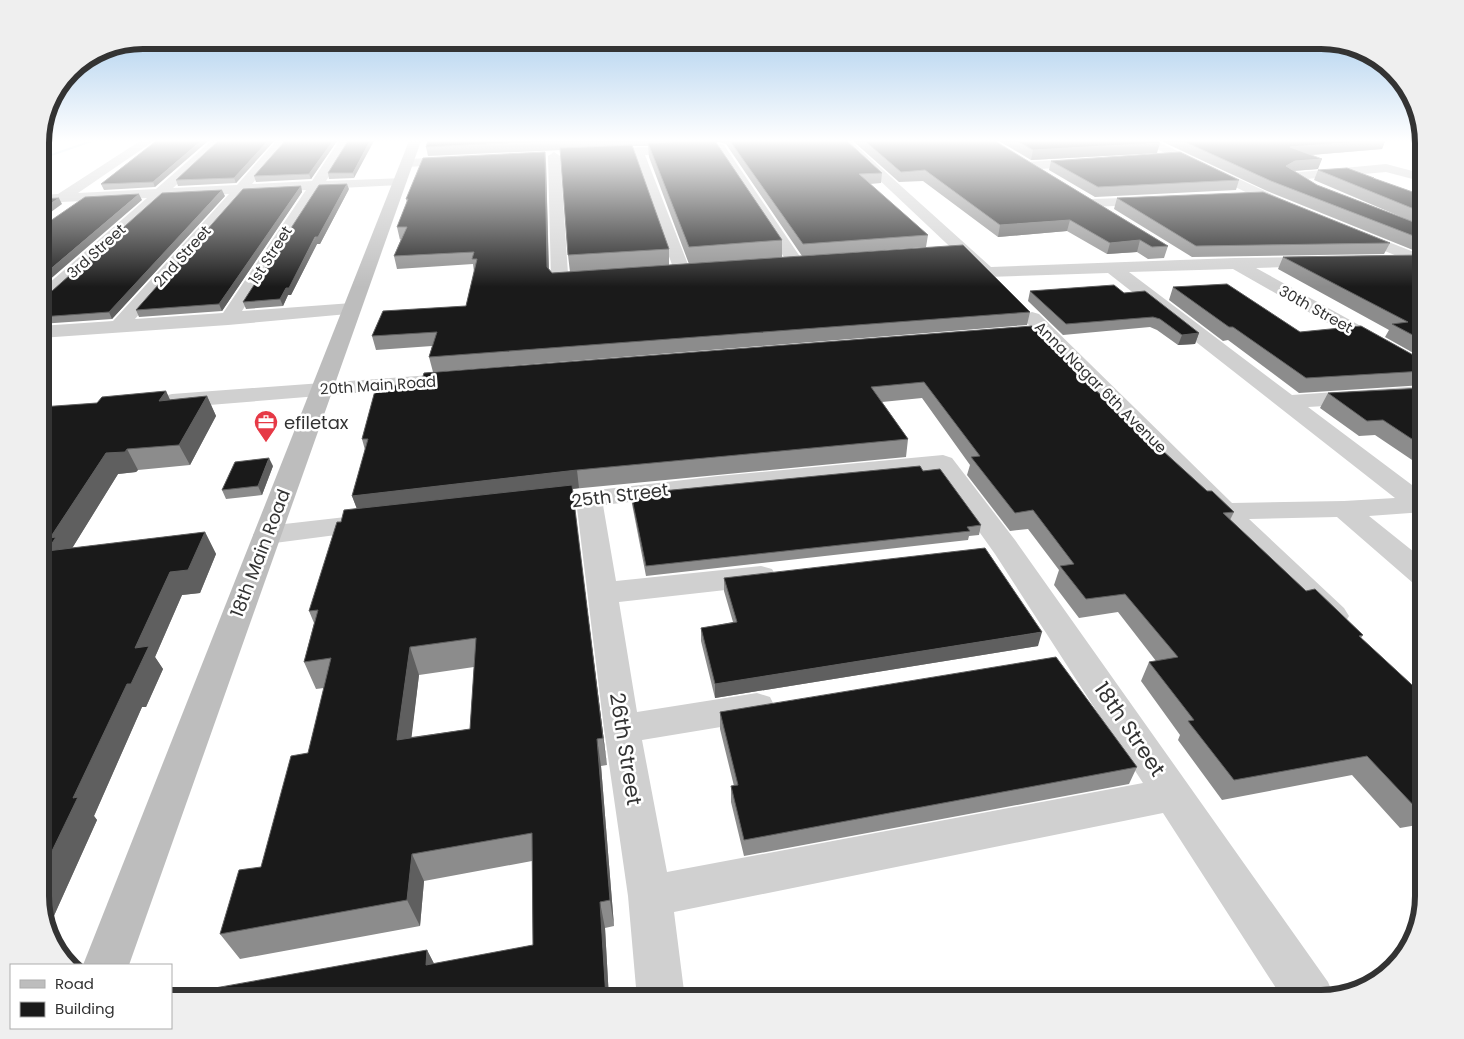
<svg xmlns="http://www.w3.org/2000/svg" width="1464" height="1039" font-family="Poppins,sans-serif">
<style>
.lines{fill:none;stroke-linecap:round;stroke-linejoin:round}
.stream{fill:#cfe2ee;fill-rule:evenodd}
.street{fill:#d0d0d0;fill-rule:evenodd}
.secondary{fill:#bdbdbd;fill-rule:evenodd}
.wall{fill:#8c8c8c;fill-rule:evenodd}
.shaded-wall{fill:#5f5f5f}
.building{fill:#1a1a1a;stroke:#5f5f5f;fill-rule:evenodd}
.labels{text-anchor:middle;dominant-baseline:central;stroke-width:5;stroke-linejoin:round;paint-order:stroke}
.far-street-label{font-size:15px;fill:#333;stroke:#fff}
.poi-label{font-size:18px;fill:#333;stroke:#fff;text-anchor:start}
.street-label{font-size:18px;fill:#333;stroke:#fff}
.near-street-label{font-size:21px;fill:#333;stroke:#fff}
.rim{fill:none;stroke:#333;stroke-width:6}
</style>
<rect width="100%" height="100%" fill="#fff"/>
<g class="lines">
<!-- stream -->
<path class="stream" d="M 88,141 L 95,141 L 40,160 L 40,158 Z"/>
<!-- street -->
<path class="street" d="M 140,141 L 154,141 L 78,193 L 156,189 L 211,141 L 224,141 L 173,188 L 237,185 L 276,141 L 289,141 L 252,184 L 312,181 L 339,141 L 351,141 L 326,181 L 405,178 L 407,181 L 400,185 L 320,189 L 242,311 L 352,303 L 359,305 L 361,309 L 359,313 L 228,325 L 40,338 L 40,326 L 113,321 L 229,194 L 164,197 L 46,305 L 40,306 L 40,291 L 147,198 L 40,203 L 40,195 L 58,194 ZM 306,190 L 223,313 L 135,319 L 244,193 Z
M 838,141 L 851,141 L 991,267 L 1235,258 L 1324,257 L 1326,261 L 1324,265 L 1318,266 L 1256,268 L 1424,361 L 1424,376 L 1417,374 L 1233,269 L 1129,272 L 1292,395 L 1424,386 L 1424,400 L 1308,407 L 1424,494 L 1424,512 L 1369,516 L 1424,560 L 1424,586 L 1413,583 L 1337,517 L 1249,519 L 1344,608 L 1349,616 L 1344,624 L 1333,627 L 1322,624 L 1041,338 L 1002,342 L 995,340 L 992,336 L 995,332 L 1031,327 L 1022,318 L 1025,314 L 1032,312 L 1039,314 L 1232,503 L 1344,501 L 1395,498 L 1108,273 L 987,277 L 981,276 Z
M 1140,141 L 1156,141 L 1293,204 L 1295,207 L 1293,210 L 1283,210 Z
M 720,144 L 724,145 L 805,264 L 803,268 L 791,268 L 716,152 L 645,155 L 691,272 L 688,276 L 676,276 L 633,155 L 597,157 L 591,153 L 597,149 Z
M 554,152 L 560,156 L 568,274 L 590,273 L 596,274 L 599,278 L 596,282 L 560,285 L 554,284 L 551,280 L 548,156 Z
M 459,157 L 465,161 L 463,164 L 406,167 L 400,163 L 406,159 Z
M 1089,158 L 1093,159 L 1095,162 L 1093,165 L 1028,170 L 1022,166 L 1028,162 Z
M 1386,164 L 1424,174 L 1424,182 L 1386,172 L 1306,179 L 1323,190 L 1316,194 L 1286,180 L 1284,177 L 1291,173 Z
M 1153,197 L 1160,201 L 1158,204 L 1092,207 L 1087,206 L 1085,203 L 1087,200 L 1092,199 Z
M 1353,228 L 1424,256 L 1424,267 L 1348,236 L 1345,233 L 1348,230 Z
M 458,373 L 466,374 L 469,379 L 466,384 L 172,408 L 164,406 L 161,401 L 164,396 L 172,394 Z
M 943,455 L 952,458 L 1015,540 L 1328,982 L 1334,996 L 1321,999 L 1283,999 L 1163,813 L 674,912 L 685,999 L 637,999 L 628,896 L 604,729 L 577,508 L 537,513 L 527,511 L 524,505 L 527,499 L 537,497 L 718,476 ZM 936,471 L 995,554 L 1143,783 L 667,872 L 642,740 L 757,721 L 770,717 L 775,707 L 770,697 L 757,693 L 637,712 L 619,602 L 761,586 L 772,583 L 776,576 L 772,569 L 761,566 L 616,581 L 603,505 L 718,492 Z
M 372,514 L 382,517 L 386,523 L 382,529 L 267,544 L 257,541 L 253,535 L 257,529 L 267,526 Z"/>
<!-- secondary -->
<path class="secondary" d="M 409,141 L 421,141 L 129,965 L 83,965 Z"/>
</g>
<!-- wall -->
<path class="wall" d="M 156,141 L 155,187 L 104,190 L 101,184 Z
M 274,141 L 236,183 L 178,186 L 176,180 Z
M 337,141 L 311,179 L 256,182 L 254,176 Z
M 348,141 L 354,178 L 329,179 L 328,173 Z
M 428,141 L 847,141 L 882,173 L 881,183 L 870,184 L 928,235 L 926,247 L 802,256 L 726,144 L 720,142 L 716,142 L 782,240 L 782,257 L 1030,312 L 1027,325 L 433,372 L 429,357 L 432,346 L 376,350 L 372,336 L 466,306 L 474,272 L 473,264 L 397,269 L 394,256 L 401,239 L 400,240 L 397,227 L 407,202 L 406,199 L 546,162 L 549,269 L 552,273 L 570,272 L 568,255 L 561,150 L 428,156 L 426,147 ZM 632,146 L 648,146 L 649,157 L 689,264 L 669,265 L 669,249 Z
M 853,141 L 995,141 L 1168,246 L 1164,258 L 1148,259 L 1137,252 L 1107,254 L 1067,231 L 998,237 L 923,181 L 899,182 Z
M 999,141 L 1157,141 L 1157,153 L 1031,160 Z
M 1161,141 L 1385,141 L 1382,149 L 1311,155 L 1318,169 L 1294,171 L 1317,185 L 1406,219 L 1314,180 L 1318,170 L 1374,179 L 1424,196 L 1424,254 L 1415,253 L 1413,250 L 1267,191 Z
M 1051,161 L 1239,180 L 1236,190 L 1095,197 L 1049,170 Z
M 301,186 L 302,192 L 222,311 L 139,317 L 136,310 Z
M 349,189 L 320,244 L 317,244 L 291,295 L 288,295 L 283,306 L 246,309 L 243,302 Z
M 225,196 L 112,319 L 40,324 L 40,300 L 43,299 Z
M 1117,198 L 1390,243 L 1384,254 L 1192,257 L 1114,209 Z
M 1424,255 L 1424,359 L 1385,337 L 1389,330 L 1278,269 L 1283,257 Z
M 1173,287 L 1300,332 L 1424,361 L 1424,385 L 1299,393 L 1228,340 L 1223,341 L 1169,300 Z
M 1030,291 L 1124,293 L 1199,333 L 1195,344 L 1178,345 L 1157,330 L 1150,327 L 1063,335 L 1028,301 Z
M 1083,373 L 1082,377 L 1129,421 L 1157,441 L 1156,444 L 1207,491 L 1234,512 L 1230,520 L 1306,591 L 1363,635 L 1361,638 L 1424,696 L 1424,833 L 1417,825 L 1400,828 L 1352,775 L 1222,800 L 1178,740 L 1180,735 L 1141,681 L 1149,662 L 1156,661 L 1118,612 L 1079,618 L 1054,585 L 1059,570 L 1028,529 L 1010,531 L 967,475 L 970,465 L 922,398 L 882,402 L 908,439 L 906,457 L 572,489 L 607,765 L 601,766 L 614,926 L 605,928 L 609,999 L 185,999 L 427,950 L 434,964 L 533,945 L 532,861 L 424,881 L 420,926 L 240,959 L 220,934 L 261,867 L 308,753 L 324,688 L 316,689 L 304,662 L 314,623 L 309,611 L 341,522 L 357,509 L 352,496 L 365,450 L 362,439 L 376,387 ZM 474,667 L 470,729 L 411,737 L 419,675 Z
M 1424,388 L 1424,468 L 1375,435 L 1359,436 L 1320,408 L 1328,393 Z
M 166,391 L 170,400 L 207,396 L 216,416 L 190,465 L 138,470 L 136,472 L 118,474 L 72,548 L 205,532 L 216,554 L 200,593 L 182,595 L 155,657 L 163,669 L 146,707 L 142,707 L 94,816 L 97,820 L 48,929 L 40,408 L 97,403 Z
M 273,466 L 262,495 L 226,499 L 222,490 Z
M 631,494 L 981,525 L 979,535 L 969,536 L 968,540 L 646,576 L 632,504 Z
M 724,578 L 1038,646 L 715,698 L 701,641 L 701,628 L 733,622 L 724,591 Z
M 720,712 L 1137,767 L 1129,784 L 744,856 L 731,802 L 731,786 L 734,786 L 720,729 Z"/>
<!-- shaded-wall -->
<path class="shaded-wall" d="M 201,141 L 208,141 L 155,187 L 153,182 Z
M 268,141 L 274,141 L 236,183 L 234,178 Z
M 333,141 L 337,141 L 311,179 L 309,174 Z
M 370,141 L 374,141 L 354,178 L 353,173 Z
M 1370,141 L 1385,141 L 1382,149 L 1286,157 L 1290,147 Z
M 1160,143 L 1157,153 L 1031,160 L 1033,150 Z
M 545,152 L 546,162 L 549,280 L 547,267 Z
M 1322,159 L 1318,169 L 1291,171 L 1286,166 L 1295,161 Z
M 347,184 L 349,189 L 320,244 L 317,244 L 291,295 L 288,295 L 283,306 L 280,299 L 286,288 Z
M 301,186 L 302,192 L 222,311 L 219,304 Z
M 222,190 L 225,196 L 112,319 L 109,312 Z
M 139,194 L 142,200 L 40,288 L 40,278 Z
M 59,198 L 62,204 L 40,220 L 40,211 Z
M 1070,220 L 1067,231 L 998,237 L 1000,225 Z
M 1140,240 L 1137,252 L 1107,254 L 1110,243 Z
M 1199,333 L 1195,344 L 1178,345 L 1182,335 Z
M 166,391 L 175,411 L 159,401 Z
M 207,396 L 216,416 L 190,465 L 179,445 Z
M 127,449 L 138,470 L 136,472 L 118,474 L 68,555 L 47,551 L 50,538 L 106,453 Z
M 269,458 L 273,466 L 262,495 L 258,486 Z
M 577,470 L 579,488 L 572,489 L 607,765 L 603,738 L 359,514 L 352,496 Z
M 205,532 L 216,554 L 200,593 L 182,595 L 155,657 L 163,669 L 146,707 L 142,707 L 94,816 L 97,820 L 48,929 L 40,903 L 40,876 L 135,648 L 170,572 Z
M 1042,632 L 1038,646 L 715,698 L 715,684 Z
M 410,647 L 419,675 L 408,767 L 397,740 Z
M 597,739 L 601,766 L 614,926 L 610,900 Z
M 412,854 L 424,881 L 420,926 L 407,900 Z
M 600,902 L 605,928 L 609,999 L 606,999 Z
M 427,950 L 440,975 L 426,965 Z"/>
<!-- building -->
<path class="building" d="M 156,141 L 201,141 L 153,182 L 101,184 Z
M 218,141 L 268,141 L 234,178 L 176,180 Z
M 285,141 L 333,141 L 309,174 L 254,176 Z
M 348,141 L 370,141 L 353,173 L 328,173 Z
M 428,141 L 541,141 L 426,147 Z
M 697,141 L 715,141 L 782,240 L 689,247 L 648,143 Z
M 730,141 L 847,141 L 882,173 L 859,174 L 928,235 L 803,244 Z
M 865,141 L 995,141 L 1168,246 L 1152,247 L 1140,240 L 1110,243 L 1070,220 L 1000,225 L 925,170 L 901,172 Z
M 1017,141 L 1157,141 L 1160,143 L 1033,150 Z
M 1183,141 L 1370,141 L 1290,147 L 1322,159 L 1295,161 L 1286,166 L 1317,185 L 1424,226 L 1424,241 L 1421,241 L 1419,238 L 1271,181 Z
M 632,145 L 669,249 L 568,255 L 560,148 Z
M 545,152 L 547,267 L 552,273 L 963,245 L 1030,312 L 429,357 L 437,332 L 372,336 L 383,311 L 466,306 L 477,259 L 472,259 L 474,252 L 394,256 L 407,227 L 397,227 L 408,199 L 406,199 L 423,158 Z
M 1180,152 L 1239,180 L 1098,187 L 1051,161 Z
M 1347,168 L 1374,178 L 1373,178 L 1424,196 L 1424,213 L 1318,170 Z
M 347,184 L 318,237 L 315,237 L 289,288 L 286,288 L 280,299 L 243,302 L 319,185 Z
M 301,186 L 219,304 L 136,310 L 243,189 Z
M 222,190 L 109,312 L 40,317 L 40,300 L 43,299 L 162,193 Z
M 1263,192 L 1390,243 L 1196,246 L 1117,198 Z
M 139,194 L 40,278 L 40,228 L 85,197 Z
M 59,198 L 40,211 L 40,199 Z
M 1424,255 L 1424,341 L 1392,324 L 1408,322 L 1283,257 Z
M 1227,284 L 1300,332 L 1361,326 L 1424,361 L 1424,371 L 1306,378 L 1233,327 L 1229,327 L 1173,287 Z
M 1114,285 L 1124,293 L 1145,291 L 1199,333 L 1182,335 L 1160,319 L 1153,317 L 1066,324 L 1030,291 Z
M 1032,326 L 1083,373 L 1078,374 L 1129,421 L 1134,420 L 1157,441 L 1153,442 L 1207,491 L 1212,491 L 1234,512 L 1223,513 L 1306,591 L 1315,589 L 1363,635 L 1359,636 L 1424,696 L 1424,808 L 1417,809 L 1367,756 L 1234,780 L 1188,721 L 1194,720 L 1149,662 L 1178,657 L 1125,594 L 1086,599 L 1060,566 L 1074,564 L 1033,510 L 1015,513 L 971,457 L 980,456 L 924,382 L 871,387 L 908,439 L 577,470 L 352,496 L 368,439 L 362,439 L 376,387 L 421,383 L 424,373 Z
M 1424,388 L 1424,447 L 1383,420 L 1367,421 L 1328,393 Z
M 166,391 L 159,401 L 207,396 L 179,445 L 127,449 L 125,452 L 106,453 L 50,538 L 56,537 L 47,551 L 205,532 L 188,570 L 170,572 L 135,648 L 149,646 L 131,684 L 127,684 L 73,798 L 78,797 L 40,876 L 40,408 L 41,407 L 97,403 L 102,397 Z
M 269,458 L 258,486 L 222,490 L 235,462 Z
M 920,466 L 923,471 L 940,469 L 981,525 L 967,527 L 970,531 L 646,566 L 631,494 Z
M 572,485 L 603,738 L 597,739 L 610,900 L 600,902 L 606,999 L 185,999 L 187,993 L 427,950 L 426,965 L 533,945 L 532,833 L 412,854 L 407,900 L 220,934 L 239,870 L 261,867 L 291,756 L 308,753 L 331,658 L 304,662 L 318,610 L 309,611 L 337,522 L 341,522 L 344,510 ZM 476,638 L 470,729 L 397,740 L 410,647 Z
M 985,548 L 1042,632 L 715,684 L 701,628 L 737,622 L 724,578 Z
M 1056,657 L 1137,767 L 744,840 L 731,786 L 738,785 L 720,712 Z"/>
<!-- sky -->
<linearGradient id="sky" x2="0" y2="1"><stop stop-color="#9ec6ea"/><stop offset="0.49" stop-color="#fff"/><stop offset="1" stop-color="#fff" stop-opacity="0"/></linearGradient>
<rect width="1464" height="287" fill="url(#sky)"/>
<!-- icons -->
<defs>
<g id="office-pin" transform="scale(1.25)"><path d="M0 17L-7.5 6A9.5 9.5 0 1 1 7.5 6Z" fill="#e63946" stroke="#fff"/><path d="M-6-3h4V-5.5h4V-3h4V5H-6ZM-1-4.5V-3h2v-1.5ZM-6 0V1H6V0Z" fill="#fff"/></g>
</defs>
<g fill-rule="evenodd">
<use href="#office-pin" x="266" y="422"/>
</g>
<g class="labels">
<!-- far-street labels -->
<g class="far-street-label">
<text transform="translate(96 251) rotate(-42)">3rd Street</text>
<text transform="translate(270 255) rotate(-57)">1st Street</text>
<text transform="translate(182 256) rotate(-48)">2nd Street</text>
<text transform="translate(1316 309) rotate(29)">30th Street</text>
<text transform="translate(378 385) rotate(-4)">20th Main Road</text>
<text transform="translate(1101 387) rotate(45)">Anna Nagar 6th Avenue</text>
</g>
<!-- poi labels -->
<g class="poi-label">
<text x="284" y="422">efiletax</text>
</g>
<!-- street labels -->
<g class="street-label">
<text transform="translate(620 495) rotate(-7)">25th Street</text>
<text transform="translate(260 553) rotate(-69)">18th Main Road</text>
</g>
<!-- near-street labels -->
<g class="near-street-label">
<text transform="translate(1130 729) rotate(56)">18th Street</text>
<text transform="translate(626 749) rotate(81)">26th Street</text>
</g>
</g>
<!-- crop -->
<path d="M0 0H1464V1039H0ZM143 49H1321A94 94 0 0 1 1415 143V896A94 94 0 0 1 1321 990H143A94 94 0 0 1 49 896V143A94 94 0 0 1 143 49Z" fill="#efefef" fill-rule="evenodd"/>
<path class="rim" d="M143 49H1321A94 94 0 0 1 1415 143V896A94 94 0 0 1 1321 990H143A94 94 0 0 1 49 896V143A94 94 0 0 1 143 49Z"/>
<!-- legend -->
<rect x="10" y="964" width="162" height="65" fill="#ffffff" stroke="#adadad"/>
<rect x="20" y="980" width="25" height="8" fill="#bdbdbd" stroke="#adadad"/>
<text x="55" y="989" font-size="15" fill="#333333">Road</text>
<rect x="20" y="1002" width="25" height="15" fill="#1a1a1a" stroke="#adadad"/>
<text x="55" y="1014" font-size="15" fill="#333333">Building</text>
</svg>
